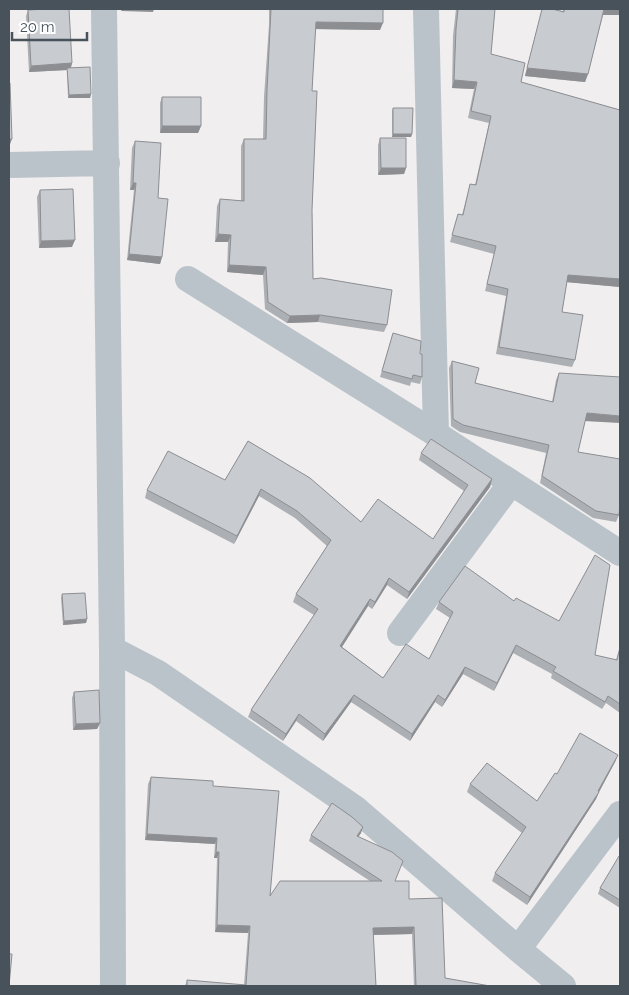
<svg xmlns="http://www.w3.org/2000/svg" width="629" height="995" font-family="Raleway,sans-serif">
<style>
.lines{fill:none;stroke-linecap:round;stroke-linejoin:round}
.street{stroke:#bac3ca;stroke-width:26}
.wall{fill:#acafb3}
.shaded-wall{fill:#8c8e92}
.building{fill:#c8cbd0;stroke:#8c8e92}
</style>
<rect width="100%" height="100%" fill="#f0eeee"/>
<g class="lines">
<!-- street -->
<path class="street" d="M 104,9 L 112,649 L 113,986
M 426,9 L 436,434
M 9,165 L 107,163
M 188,279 L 436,434 L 620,553
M 400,633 L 511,483
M 112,649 L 158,673 L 356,809 L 518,949 L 563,986
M 518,949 L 620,814"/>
</g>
<!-- wall -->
<path class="wall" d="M 269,9 L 383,9 L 380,30 L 315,29 L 312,91 L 312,210 L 313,279 L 387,325 L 384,332 L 318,322 L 287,323 L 265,309 L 263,275 L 227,272 L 228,242 L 215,242 L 217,206 L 220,199 L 241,201 L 241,146 L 244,139 L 263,139 L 264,97 L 269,25 Z
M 456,9 L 495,9 L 491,54 L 521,82 L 620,110 L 620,287 L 567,282 L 562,312 L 575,360 L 572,367 L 496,354 L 506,296 L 485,291 L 494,254 L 450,242 L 458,214 L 462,215 L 470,184 L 475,185 L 489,123 L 468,118 L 474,89 L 452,88 L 453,36 Z
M 542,9 L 563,11 L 563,9 L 620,9 L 620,15 L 603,15 L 588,74 L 585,82 L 525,76 Z
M 28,10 L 72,63 L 71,68 L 91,94 L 90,98 L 68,98 L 67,70 L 29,72 L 26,16 Z
M 162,97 L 201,126 L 198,133 L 160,133 L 160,103 Z
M 393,108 L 412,134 L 411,137 L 392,137 L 392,111 Z
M 380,138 L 406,168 L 404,174 L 378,175 L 378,145 Z
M 135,141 L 158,198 L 162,257 L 160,264 L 127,260 L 134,190 L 130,190 L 132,148 Z
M 40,190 L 72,247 L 39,248 L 37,197 Z
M 393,333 L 420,354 L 422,377 L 420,384 L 411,382 L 410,386 L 380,377 Z
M 452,361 L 475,383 L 552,402 L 556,380 L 559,373 L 585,421 L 578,452 L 619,515 L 616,522 L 593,518 L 540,483 L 546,453 L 460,432 L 451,426 L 449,368 Z
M 248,441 L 361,522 L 433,539 L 464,491 L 419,460 L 421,453 L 492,479 L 490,487 L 407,599 L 387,585 L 372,609 L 368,606 L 342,647 L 383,678 L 429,659 L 450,618 L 436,609 L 439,602 L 514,601 L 595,655 L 616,660 L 620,646 L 620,713 L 606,703 L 602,709 L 551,678 L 552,674 L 513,653 L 494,691 L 463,674 L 442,707 L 435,702 L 410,741 L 351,702 L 323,741 L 296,721 L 283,741 L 248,717 L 251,710 L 314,615 L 293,602 L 296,594 L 327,546 L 295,518 L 259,496 L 234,544 L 145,498 L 147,490 L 225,480 Z
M 62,594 L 87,619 L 86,623 L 63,625 L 61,598 Z
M 74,692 L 100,723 L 97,729 L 73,730 L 72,698 Z
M 618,755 L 615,762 L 599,792 L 596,799 L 527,905 L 492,881 L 495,873 L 522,833 L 467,792 L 470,784 L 537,801 L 557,774 Z
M 151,777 L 213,786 L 270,896 L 370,881 L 309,841 L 311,835 L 361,833 L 358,837 L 409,899 L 445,978 L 490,986 L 414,986 L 412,934 L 373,935 L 376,986 L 185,986 L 187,980 L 244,985 L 248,933 L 215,932 L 217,858 L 214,858 L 215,844 L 145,840 L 148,784 Z
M 620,857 L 620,908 L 598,894 L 600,888 Z"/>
<!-- shaded-wall -->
<path class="shaded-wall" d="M 122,9 L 154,9 L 153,12 L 121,11 Z
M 604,9 L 620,9 L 620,15 L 602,15 Z
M 316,22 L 383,23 L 380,30 L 313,29 Z
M 72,63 L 70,70 L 67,68 L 67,70 L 29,72 L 31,66 Z
M 527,68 L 588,74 L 585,82 L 525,76 Z
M 454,80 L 477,82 L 474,89 L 452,88 Z
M 91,94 L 90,98 L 68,98 L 69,95 Z
M 162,126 L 201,126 L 198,133 L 160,133 Z
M 393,134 L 412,134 L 411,137 L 392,137 Z
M 9,139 L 12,139 L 9,147 Z
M 381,168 L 406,168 L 404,174 L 378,175 Z
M 133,183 L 136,183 L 134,190 L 130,190 Z
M 218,234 L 231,235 L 228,242 L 215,242 Z
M 75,240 L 72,247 L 39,248 L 41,241 Z
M 129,254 L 162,257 L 160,264 L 127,260 Z
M 229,265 L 266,267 L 263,275 L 227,272 Z
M 568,275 L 620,279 L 620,287 L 565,282 Z
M 320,315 L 318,322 L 287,323 L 290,316 Z
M 587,413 L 620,416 L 620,423 L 584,421 Z
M 492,479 L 490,487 L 407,599 L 409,592 Z
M 261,489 L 259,496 L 234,544 L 237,536 Z
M 389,578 L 387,585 L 372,609 L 375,602 Z
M 370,599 L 368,606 L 338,653 L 340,646 Z
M 87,619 L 86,623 L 63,625 L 64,621 Z
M 516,645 L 513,653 L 494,691 L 497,683 Z
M 465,667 L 463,674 L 442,707 L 445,700 Z
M 354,695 L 351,702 L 323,741 L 325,734 Z
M 438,695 L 435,702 L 410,741 L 412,734 Z
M 299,714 L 296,721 L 283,741 L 286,734 Z
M 100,723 L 97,729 L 73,730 L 76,724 Z
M 618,755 L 615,762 L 599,792 L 596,799 L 527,905 L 530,897 L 598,791 Z
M 363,827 L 361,833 L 354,843 L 357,836 Z
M 147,834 L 217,838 L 215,844 L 145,840 Z
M 216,852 L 219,852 L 217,858 L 214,858 Z
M 217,925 L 250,926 L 248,933 L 215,932 Z
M 414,927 L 412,934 L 370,935 L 373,928 Z"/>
<!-- building -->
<path class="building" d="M 47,9 L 69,9 L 72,63 L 31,66 L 28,10 Z
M 271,9 L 383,9 L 383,23 L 316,22 L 312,91 L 317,91 L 312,210 L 313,279 L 321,278 L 392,290 L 387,325 L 320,315 L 290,316 L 268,302 L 266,267 L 229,265 L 231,235 L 218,234 L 220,199 L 244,201 L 244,139 L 266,139 L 267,90 Z
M 458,9 L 495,9 L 491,54 L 525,63 L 521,82 L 620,110 L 620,279 L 568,275 L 562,312 L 583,315 L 575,360 L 499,347 L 508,289 L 487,284 L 496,246 L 452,235 L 458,214 L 463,215 L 470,184 L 476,185 L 491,116 L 471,111 L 477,82 L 454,80 L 456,29 Z
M 542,9 L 552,9 L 564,12 L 564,9 L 604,9 L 588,74 L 527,68 Z
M 90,67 L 91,94 L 69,95 L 67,68 Z
M 9,83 L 10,83 L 12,139 L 9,139 Z
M 162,97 L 201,97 L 201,126 L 162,126 Z
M 393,108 L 413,108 L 412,134 L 393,134 Z
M 380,138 L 406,138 L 406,168 L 381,168 Z
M 135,141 L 161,143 L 158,198 L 168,199 L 162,257 L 129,254 L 136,183 L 133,183 Z
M 73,189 L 75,240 L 41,241 L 40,190 Z
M 393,333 L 421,341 L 420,354 L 422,354 L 422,377 L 413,375 L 412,379 L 382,371 Z
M 452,361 L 479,368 L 475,383 L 553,402 L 559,373 L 620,377 L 620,416 L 587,413 L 578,452 L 620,459 L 620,505 L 619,515 L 596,511 L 542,476 L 549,445 L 463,425 L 453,419 Z
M 431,439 L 492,479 L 409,592 L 389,578 L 375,602 L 370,599 L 340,646 L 383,678 L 406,644 L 429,659 L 453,612 L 439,602 L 465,566 L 514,601 L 516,598 L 559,621 L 595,555 L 610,565 L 595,655 L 617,660 L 620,648 L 620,704 L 608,696 L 605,702 L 553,671 L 556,667 L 516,645 L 497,683 L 465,667 L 445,700 L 438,695 L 412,734 L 354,695 L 325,734 L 299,714 L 286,734 L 251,710 L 318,609 L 296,594 L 331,540 L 297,511 L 261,489 L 237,536 L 147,490 L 168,451 L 225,480 L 248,441 L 310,478 L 361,522 L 378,499 L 433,539 L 468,485 L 421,453 Z
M 85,593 L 87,619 L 64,621 L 62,594 Z
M 99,690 L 100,723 L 76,724 L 74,692 Z
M 580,733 L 618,755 L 598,791 L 599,792 L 530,897 L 495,873 L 526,827 L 470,784 L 487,763 L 537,801 L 555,773 L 557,774 Z
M 151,777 L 213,781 L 213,786 L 279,791 L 270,896 L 280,881 L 382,881 L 311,835 L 332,803 L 352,817 L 363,827 L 357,836 L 392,852 L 403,861 L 395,881 L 409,881 L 409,899 L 442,898 L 445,978 L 490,986 L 416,986 L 414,927 L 373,928 L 376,986 L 187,986 L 187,980 L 246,985 L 250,926 L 217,925 L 219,852 L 216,852 L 217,838 L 147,834 Z
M 619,856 L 620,857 L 620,900 L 600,888 Z
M 9,954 L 12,954 L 9,986 Z"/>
<!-- border -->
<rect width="629" height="995" fill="none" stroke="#47525a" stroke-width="20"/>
<!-- scale -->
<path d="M12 32v8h75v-8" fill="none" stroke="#47525a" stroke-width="2.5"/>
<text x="20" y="32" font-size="15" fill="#47525a" stroke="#ffffff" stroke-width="4" paint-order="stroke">20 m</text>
</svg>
